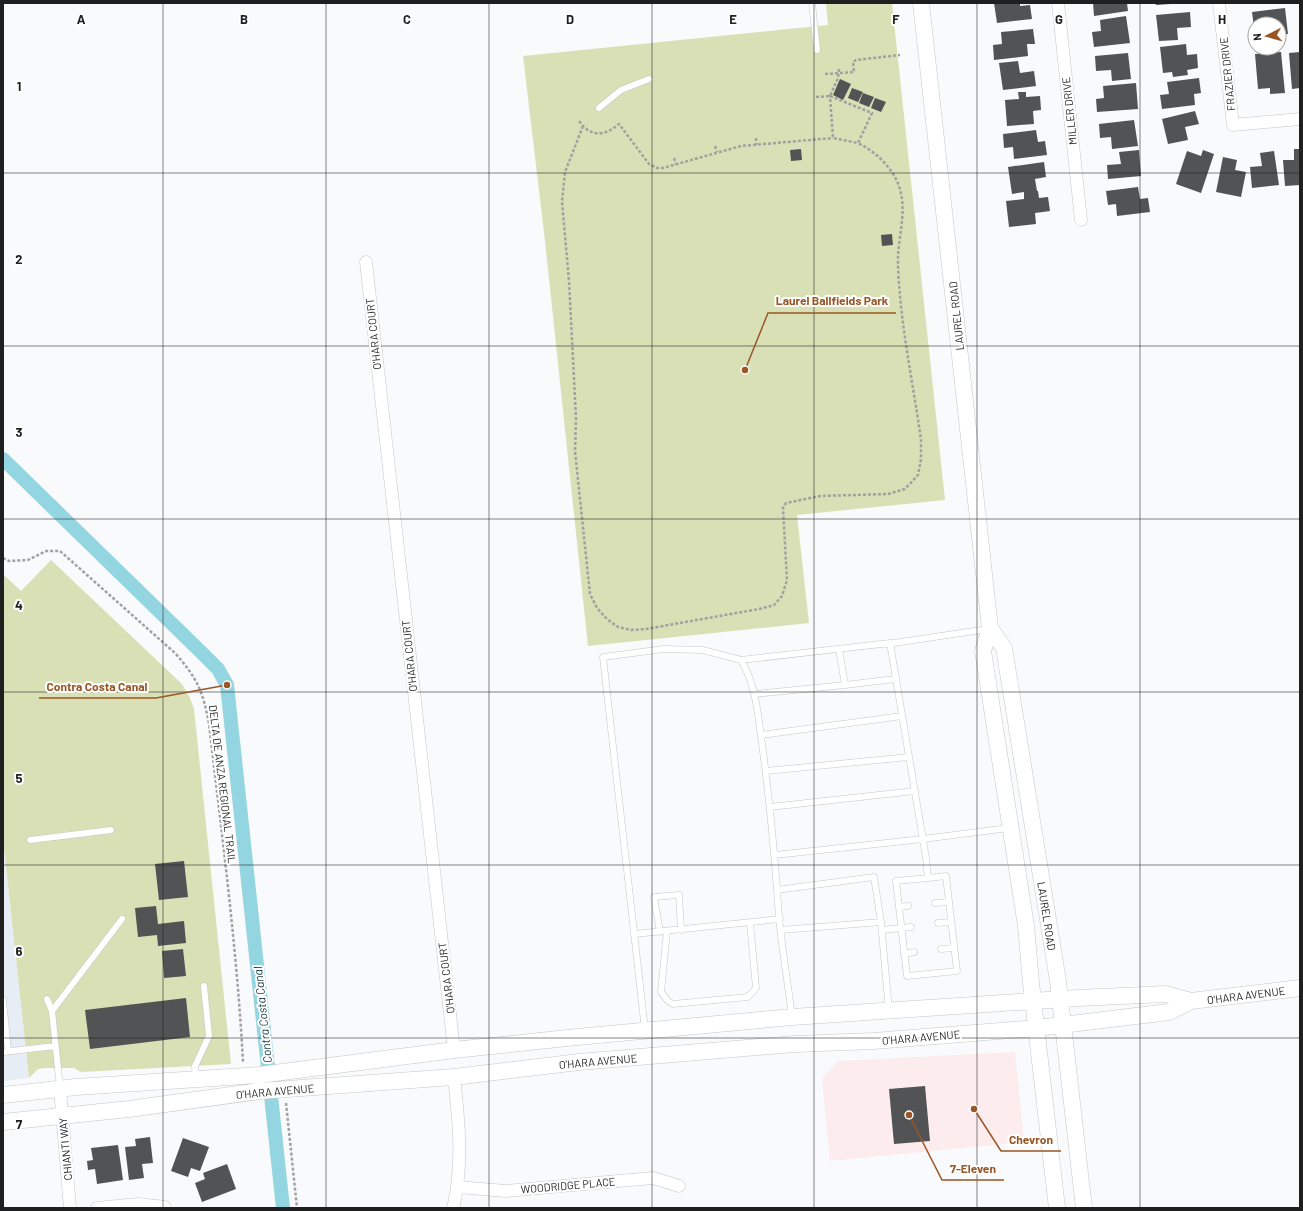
<svg xmlns="http://www.w3.org/2000/svg" width="1303" height="1211" font-family="Barlow,sans-serif">
<style>
.commercial{fill:#fceced}
.built{fill:#e7edf4}
.green{fill:#d9e0b6}
.lines{fill:none;stroke-linecap:round;stroke-linejoin:round}
.canal{stroke:#94d5e2;stroke-width:14}
.building{fill:#525354}
.service-casing{stroke:#c5c6c7;stroke-width:7}
.minor-casing{stroke:#c5c6c7;stroke-width:13}
.secondary-casing{stroke:#c5c6c7;stroke-width:17}
.path{stroke:#a1a1a2;stroke-width:2.5;stroke-dasharray:3 2;stroke-linecap:butt}
.service{stroke:#fff;stroke-width:6}
.minor{stroke:#fff;stroke-width:12}
.secondary{stroke:#fff;stroke-width:16}
.grid{fill:none;stroke:#1f1f1f;stroke-width:1;stroke-opacity:0.55}
.labels{text-anchor:middle;dominant-baseline:central;stroke-width:4;stroke-linejoin:round;paint-order:stroke}
.street-label{font-size:11px;fill:#1f1f1f;stroke:#fff}
.water-label{font-size:12px;font-style:italic;fill:#193a3f;stroke:#fff}
.grid-label{font-size:13px;text-anchor:middle;font-weight:bold;fill:#1f1f1f;stroke:#fff;stroke-width:4;stroke-linejoin:round;paint-order:stroke}
.leader{fill:none;stroke:#995626;stroke-width:1.5}
.callout-dot{fill:#995626;stroke:#fff;stroke-width:1.5}
.callout-label{font-size:12px;text-anchor:middle;font-weight:bold;fill:#995626;stroke:#fff;stroke-width:4;stroke-linejoin:round;paint-order:stroke}
</style>
<rect width="100%" height="100%" fill="#f9fafb"/>
<!-- commercial -->
<path class="commercial" d="M 1015,1052 L 1024,1142 L 830,1161 L 822,1079 L 838,1061 Z"/>
<!-- built -->
<path class="built" d="M 3,839 L 29,1078 L 3,1081 Z"/>
<!-- green -->
<path class="green" d="M 826,3 L 892,3 L 945,500 L 797,515 L 809,623 L 588,646 L 545,241 L 523,56 L 828,25 Z
M 51,560 L 182,684 L 190,698 L 194,709 L 231,1064 L 81,1072 L 74,1068 L 46,1068 L 38,1069 L 29,1078 L 3,839 L 3,574 L 21,591 Z"/>
<g class="lines">
<!-- canal -->
<path class="canal" d="M 3,459 L 202,653 L 218,669 L 227,685 L 283,1208"/>
</g>
<!-- building -->
<path class="building" d="M 994,3 L 1020,3 L 1020,6 L 1030,5 L 1032,19 L 997,23 Z
M 1093,3 L 1127,3 L 1128,11 L 1094,16 Z
M 1155,3 L 1171,3 L 1171,4 L 1156,5 Z
M 1285,8 L 1288,34 L 1279,35 L 1279,24 L 1255,24 L 1255,27 L 1254,27 L 1252,12 Z
M 1190,12 L 1191,27 L 1177,28 L 1178,40 L 1159,41 L 1156,15 Z
M 1126,16 L 1130,43 L 1094,47 L 1092,32 L 1101,31 L 1100,20 Z
M 1033,29 L 1035,44 L 1027,44 L 1028,56 L 994,60 L 993,45 L 1002,44 L 1001,32 Z
M 1186,44 L 1187,55 L 1197,54 L 1198,68 L 1187,70 L 1188,75 L 1173,77 L 1172,72 L 1163,73 L 1160,47 Z
M 1281,52 L 1285,93 L 1270,94 L 1270,88 L 1258,89 L 1255,54 Z
M 1300,52 L 1300,88 L 1292,89 L 1289,53 Z
M 1128,53 L 1131,79 L 1112,81 L 1111,70 L 1096,71 L 1095,56 Z
M 1018,61 L 1020,73 L 1034,71 L 1036,86 L 1003,90 L 999,63 Z
M 1199,78 L 1201,93 L 1194,94 L 1195,105 L 1162,109 L 1160,95 L 1169,94 L 1167,82 Z
M 840,79 L 851,84 L 843,100 L 833,95 Z
M 1136,83 L 1138,109 L 1097,112 L 1096,99 L 1104,98 L 1103,86 Z
M 852,88 L 863,92 L 858,102 L 848,98 Z
M 1018,92 L 1026,92 L 1026,97 L 1040,96 L 1041,110 L 1033,111 L 1034,124 L 1007,126 L 1005,100 L 1019,99 Z
M 863,93 L 874,97 L 869,107 L 859,103 Z
M 875,98 L 886,102 L 881,112 L 871,108 Z
M 1195,111 L 1199,124 L 1185,127 L 1188,140 L 1168,144 L 1162,119 Z
M 1134,120 L 1138,146 L 1112,149 L 1111,137 L 1100,138 L 1099,124 Z
M 1036,130 L 1038,142 L 1045,141 L 1047,155 L 1014,159 L 1013,147 L 1004,148 L 1003,134 Z
M 801,149 L 802,160 L 791,161 L 790,150 Z
M 1294,149 L 1300,149 L 1300,185 L 1285,186 L 1283,160 L 1294,160 Z
M 1139,150 L 1141,176 L 1108,179 L 1107,165 L 1121,164 L 1119,152 Z
M 1203,150 L 1214,154 L 1201,193 L 1176,184 L 1187,151 L 1201,156 Z
M 1274,151 L 1279,185 L 1252,188 L 1250,167 L 1262,166 L 1260,153 Z
M 1223,157 L 1237,160 L 1235,170 L 1246,172 L 1241,197 L 1216,192 Z
M 1044,162 L 1046,177 L 1035,179 L 1037,191 L 1038,191 L 1039,198 L 1048,197 L 1050,211 L 1035,213 L 1036,224 L 1009,227 L 1006,201 L 1024,199 L 1024,192 L 1012,194 L 1008,167 Z
M 1138,187 L 1140,199 L 1148,198 L 1150,212 L 1117,216 L 1116,204 L 1108,205 L 1106,191 Z
M 892,234 L 893,245 L 882,246 L 881,235 Z
M 184,861 L 188,897 L 159,900 L 155,864 Z
M 156,906 L 158,924 L 184,921 L 186,943 L 158,946 L 157,935 L 138,937 L 135,908 Z
M 183,949 L 186,976 L 164,978 L 162,951 Z
M 186,998 L 190,1037 L 90,1049 L 85,1010 Z
M 925,1086 L 930,1141 L 894,1144 L 889,1089 Z
M 150,1137 L 153,1163 L 142,1164 L 144,1178 L 129,1180 L 125,1147 L 136,1146 L 135,1139 Z
M 183,1138 L 209,1147 L 200,1171 L 191,1168 L 188,1177 L 171,1171 Z
M 118,1145 L 123,1180 L 97,1184 L 95,1169 L 88,1170 L 87,1161 L 93,1160 L 91,1148 Z
M 227,1164 L 236,1189 L 202,1202 L 195,1183 L 205,1179 L 203,1173 Z"/>
<g class="lines">
<!-- service casing -->
<g class="service-casing">
<path id="service" d="M 812,3 L 817,50
M 599,108 L 621,90 L 649,79
M 887,644 L 988,629
M 839,649 L 845,685 L 895,679
M 741,660 L 890,643 L 926,858 L 928,878 L 896,881 L 907,976 L 957,971 L 946,876 L 928,878
M 755,694 L 845,685
M 761,735 L 902,716
M 766,771 L 909,757
M 770,807 L 915,791
M 30,840 L 111,830
M 775,855 L 923,839 L 1009,828
M 777,890 L 874,877 L 881,922
M 935,903 L 949,902
M 899,907 L 908,906
M 938,923 L 951,922
M 781,930 L 881,922 L 889,1011
M 882,930 L 911,927
M 667,931 L 661,992 L 668,1001 L 673,1004 L 748,997 L 756,988 L 750,923
M 660,932 L 654,897 L 679,895 L 681,930
M 634,934 L 780,919
M 941,949 L 954,948
M 904,954 L 914,952
M 47,999 L 52,1011 L 60,1088
M 3,1000 L 8,1051
M 52,1011 L 122,919
M 645,1030 L 603,657 L 664,649 L 703,650 L 741,660 C 756,685 758,715 762,744 C 770,802 775,859 779,917 C 782,950 788,983 792,1017
M 3,1052 L 55,1046
M 196,1078 L 195,1066 L 209,1036 L 204,986"/>
</g>
<!-- minor casing -->
<g class="minor-casing">
<path id="minor" d="M 1058,3 L 1081,220
M 1219,3 L 1233,125 L 1300,119
M 366,262 L 454,1050
M 60,1089 L 70,1208
M 457,1187 L 506,1191 L 653,1178 L 679,1186
M 97,1208 L 138,1204 L 165,1207
M 453,1208 C 455,1201 456,1194 457,1186 C 462,1150 458,1114 454,1077"/>
</g>
<!-- secondary casing -->
<g class="secondary-casing">
<path id="secondary" d="M 921,3 L 990,628 L 983,651 L 1026,926 L 1031,983 L 1057,1208
M 990,628 L 1004,648 L 1058,981 L 1084,1208
M 3,1095 L 76,1087 L 259,1075 L 454,1050 L 577,1037 L 792,1017 L 1078,998 L 1166,994 L 1191,1001
M 3,1122 L 129,1109 L 260,1091 L 454,1077 L 579,1062 L 795,1044 L 874,1041 L 1037,1028 L 1169,1012 L 1191,1001 L 1300,988"/>
</g>
<!-- path -->
<path class="path" d="M 825,74 L 854,72 L 853,62 L 856,60 L 900,55
M 830,96 L 872,113 L 858,143 L 833,138 Z
M 816,97 L 830,96 L 838,78 L 839,69
M 579,121 C 591,138 605,136 619,124 L 649,164 L 657,168 L 663,168 L 741,146 L 833,138
M 583,126 L 565,172 L 562,202 L 569,281 L 576,418 L 575,451 L 590,594 L 597,608 L 607,619 L 618,627 L 631,630 L 646,629 L 759,609 L 774,605 L 782,596 L 787,580 L 783,508 L 786,503 L 820,496 L 888,494 L 905,489 L 918,475 L 921,459 L 921,440 C 913,382 900,324 898,265 C 897,239 908,212 899,186 C 892,167 876,152 858,143
M 756,138 L 756,145
M 715,146 L 717,152
M 674,158 L 676,164
M 3,558 L 9,561 L 28,560 L 46,551 L 60,551 L 175,653 C 197,678 203,691 209,724 C 222,836 237,949 243,1062
M 286,1103 L 297,1208"/>
<!-- service -->
<use href="#service" class="service"/>
<!-- minor -->
<use href="#minor" class="minor"/>
<!-- secondary -->
<use href="#secondary" class="secondary"/>
</g>
<!-- grid -->
<path class="grid" d="M 163,3 L 163,1208M 326,3 L 326,1208M 489,3 L 489,1208M 652,3 L 652,1208M 814,3 L 814,1208M 977,3 L 977,1208M 1140,3 L 1140,1208M 3,173 L 1300,173M 3,346 L 1300,346M 3,519 L 1300,519M 3,692 L 1300,692M 3,865 L 1300,865M 3,1038 L 1300,1038"/>
<g class="labels">
<!-- street labels -->
<g class="street-label">
<text transform="translate(1227 74) rotate(-96)">FRAZIER DRIVE</text>
<text transform="translate(1069 111) rotate(-96)">MILLER DRIVE</text>
<text transform="translate(956 316) rotate(-96)">LAUREL ROAD</text>
<text transform="translate(373 334) rotate(-96)">O'HARA COURT</text>
<text transform="translate(409 656) rotate(-96)">O'HARA COURT</text>
<text transform="translate(223 784) rotate(83)">DELTA DE ANZA REGIONAL TRAIL</text>
<text transform="translate(1047 916) rotate(81)">LAUREL ROAD</text>
<text transform="translate(446 978) rotate(-97)">O'HARA COURT</text>
<text transform="translate(1246 995) rotate(-7)">O'HARA AVENUE</text>
<text transform="translate(921 1037) rotate(-5)">O'HARA AVENUE</text>
<text transform="translate(598 1061) rotate(-5)">O'HARA AVENUE</text>
<text transform="translate(275 1091) rotate(-5)">O'HARA AVENUE</text>
<text transform="translate(65 1149) rotate(-95)">CHIANTI WAY</text>
<text transform="translate(568 1185) rotate(-5)">WOODRIDGE PLACE</text>
</g>
<!-- water labels -->
<g class="water-label">
<text transform="translate(262 1015) rotate(-96)">Contra Costa Canal</text>
</g>
</g>
<g class="grid-label">
<text x="81" y="24">A</text>
<text x="244" y="24">B</text>
<text x="407" y="24">C</text>
<text x="570" y="24">D</text>
<text x="733" y="24">E</text>
<text x="896" y="24">F</text>
<text x="1059" y="24">G</text>
<text x="1222" y="24">H</text>
<text x="19" y="91">1</text>
<text x="19" y="264">2</text>
<text x="19" y="437">3</text>
<text x="19" y="610">4</text>
<text x="19" y="783">5</text>
<text x="19" y="956">6</text>
<text x="19" y="1129">7</text>
</g>
<!-- callouts -->
<path class="leader" d="M745 370L768 313H896M227 685L156 698H39M974 1109L1001 1151H1061M909 1115L942 1180H1004"/>
<g class="callout-dot">
<circle cx="745" cy="370" r="4"/>
<circle cx="227" cy="685" r="4"/>
<circle cx="974" cy="1109" r="4"/>
<circle cx="909" cy="1115" r="4"/>
</g>
<g class="callout-label">
<text x="832" y="305">Laurel Ballfields Park</text>
<text x="97" y="691">Contra Costa Canal</text>
<text x="1031" y="1144">Chevron</text>
<text x="973" y="1173">7-Eleven</text>
</g>
<!-- border -->
<rect width="1303" height="1211" fill="none" stroke="#1f1f1f" stroke-width="8"/>
<!-- north arrow -->
<g transform="translate(1267 36) rotate(264)"><circle r="19" fill="#ffffff" stroke="#a5a5a5"/>
<path d="M0-3L7 15L0 10L-7 15Z" fill="#995626"/>
<text y="-6" font-size="11" font-weight="bold" text-anchor="middle" fill="#1f1f1f">N</text>
</g>
</svg>
